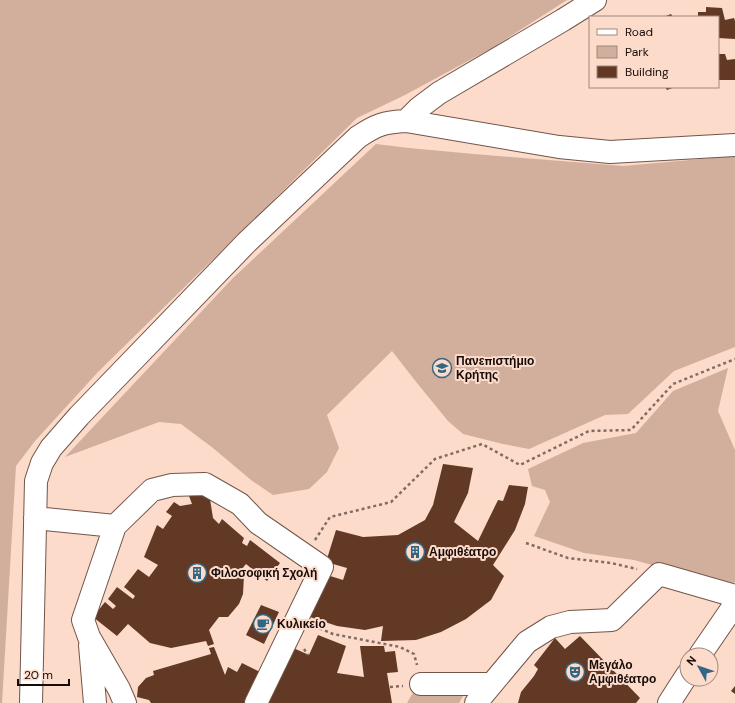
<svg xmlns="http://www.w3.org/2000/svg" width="735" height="703" font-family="'DM Sans',sans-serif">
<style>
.green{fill:#d2ae9d}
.building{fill:#613925}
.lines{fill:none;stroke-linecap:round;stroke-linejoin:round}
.minor-casing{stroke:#725548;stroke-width:24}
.path{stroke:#826c62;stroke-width:2.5;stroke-dasharray:3 3;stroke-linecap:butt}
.minor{stroke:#fff;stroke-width:22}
.labels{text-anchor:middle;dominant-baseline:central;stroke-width:4;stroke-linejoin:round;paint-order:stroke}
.poi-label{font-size:12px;font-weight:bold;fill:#160b06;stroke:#fcdbcb;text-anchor:start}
</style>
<rect width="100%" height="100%" fill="#fcdbcb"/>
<!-- green -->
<path class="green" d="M 0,0 L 567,0 L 492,48 L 405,95 L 357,118 L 98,372 L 35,441 L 16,466 L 2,703 L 0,703 Z
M 376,144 L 409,148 L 474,154 L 623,166 L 735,156 L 735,347 L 674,371 L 628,414 L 605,415 L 529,449 L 503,444 L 463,434 L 448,421 L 417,383 L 392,351 L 327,415 L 339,448 L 327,472 L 309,489 L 273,495 L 251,480 L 213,448 L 181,424 L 159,422 L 65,457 L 232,279 Z
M 728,368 L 718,411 L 735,450 L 735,582 L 728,586 L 634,560 L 584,553 L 534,536 L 550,502 L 545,490 L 532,486 L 528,469 L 583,443 L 636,433 L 673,391 Z
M 415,689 L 467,689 L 459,703 L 407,703 Z"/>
<!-- building -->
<path class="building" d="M 706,7 L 722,8 L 725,20 L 734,18 L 735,21 L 735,39 L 718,38 L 718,17 L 698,17 L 698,12 L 706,12 Z
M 671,14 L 673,17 L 663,17 Z
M 718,54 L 725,54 L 727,60 L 735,59 L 735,80 L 718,80 Z
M 665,87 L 675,87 L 667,90 Z
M 443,464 L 473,468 L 468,493 L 454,522 L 478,541 L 498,500 L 503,501 L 509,485 L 528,487 L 525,504 L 515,530 L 493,565 L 504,576 L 491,600 L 466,619 L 441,632 L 416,640 L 381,641 L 383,626 L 365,630 L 337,626 L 307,616 L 327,575 L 343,580 L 347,568 L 326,562 L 336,530 L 363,537 L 398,535 L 425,520 L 433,505 Z
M 209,493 L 213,518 L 219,524 L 222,519 L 244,538 L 242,543 L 247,546 L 250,540 L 280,563 L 267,581 L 246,564 L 241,570 L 244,575 L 243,594 L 239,604 L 228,617 L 219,617 L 209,630 L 214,644 L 208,646 L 206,641 L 171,648 L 150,643 L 128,624 L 117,636 L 93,617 L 105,602 L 113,609 L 116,606 L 108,599 L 117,587 L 133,599 L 135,596 L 124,587 L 138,569 L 149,577 L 158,565 L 144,557 L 157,525 L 163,529 L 172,516 L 166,512 L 174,502 L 180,506 L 192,504 L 189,496 Z
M 261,605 L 279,612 L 264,644 L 246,635 Z
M 318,635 L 346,646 L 337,673 L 364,677 L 360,646 L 384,646 L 385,652 L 395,651 L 398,672 L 387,673 L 392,703 L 268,703 L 291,647 L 309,655 Z
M 580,636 L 640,698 L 636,703 L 518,703 L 521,692 L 534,676 L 538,669 L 534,665 L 555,638 L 565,649 Z
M 214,647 L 225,675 L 228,667 L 237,672 L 242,663 L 260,672 L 244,703 L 151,703 L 149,700 L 137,697 L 138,687 L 146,678 L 154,675 L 153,671 L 211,654 L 209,648 Z
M 735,686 L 735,694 L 731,691 Z"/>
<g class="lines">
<!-- minor casing -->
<g class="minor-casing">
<path id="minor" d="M 406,121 L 419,108 L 439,93 L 563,20 L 595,0
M 35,518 L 115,526 L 83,620 L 89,637 L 119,689 L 125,703
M 115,526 L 152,490 L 172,485 L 205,484 L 240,504 L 258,523 L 322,567 L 256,703
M 90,645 L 95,703
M 700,655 L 735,604
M 421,684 L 492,684
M 31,703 L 36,481 L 42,463 L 51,448 L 79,416 L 247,242 L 358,137 C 376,125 384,122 406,121 L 559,147 L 610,152 L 735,145
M 476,703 L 527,642 L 551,627 L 570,622 L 612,620 L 659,574 L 735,596
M 669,703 L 687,675"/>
</g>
<!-- path -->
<path class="path" d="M 315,540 L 330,517 L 391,502 L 435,459 L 482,444 L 520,465 L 589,431 L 631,430 L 673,384 L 735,359
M 526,543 L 568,558 L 611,563 L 637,569
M 314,626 L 333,634 L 400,647 L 414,654 L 417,665
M 304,649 L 308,655
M 390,687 L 403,686"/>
<!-- minor -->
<use href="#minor" class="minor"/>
</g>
<!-- icons -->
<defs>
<g id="university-ring" transform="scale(1)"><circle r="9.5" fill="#fcdbcb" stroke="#326783" stroke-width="1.5"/><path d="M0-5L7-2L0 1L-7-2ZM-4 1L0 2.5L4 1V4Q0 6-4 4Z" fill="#326783"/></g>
<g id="building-ring" transform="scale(1)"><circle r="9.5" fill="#fcdbcb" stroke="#326783" stroke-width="1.5"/><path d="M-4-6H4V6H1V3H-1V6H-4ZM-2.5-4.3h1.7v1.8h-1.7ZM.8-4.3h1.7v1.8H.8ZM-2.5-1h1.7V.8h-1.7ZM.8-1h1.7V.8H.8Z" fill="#326783"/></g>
<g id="cafe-ring" transform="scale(1)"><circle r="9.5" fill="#fcdbcb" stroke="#326783" stroke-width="1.5"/><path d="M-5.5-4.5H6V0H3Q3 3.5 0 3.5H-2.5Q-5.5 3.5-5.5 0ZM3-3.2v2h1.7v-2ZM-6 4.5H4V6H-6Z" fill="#326783"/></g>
<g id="theatre-ring" transform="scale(1)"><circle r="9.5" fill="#fcdbcb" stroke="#326783" stroke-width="1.5"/><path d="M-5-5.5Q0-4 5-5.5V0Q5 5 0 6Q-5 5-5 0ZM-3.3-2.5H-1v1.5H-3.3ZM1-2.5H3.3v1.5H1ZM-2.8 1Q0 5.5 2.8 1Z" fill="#326783"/></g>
</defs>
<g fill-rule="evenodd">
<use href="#university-ring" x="442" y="368"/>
<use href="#building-ring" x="415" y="552"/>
<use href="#building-ring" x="197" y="573"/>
<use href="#cafe-ring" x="263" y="624"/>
<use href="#theatre-ring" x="575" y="672"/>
</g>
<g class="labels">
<!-- poi labels -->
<g class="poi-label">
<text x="456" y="361">Πανεπιστήμιο<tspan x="456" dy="14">Κρήτης</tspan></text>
<text x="429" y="552">Αμφιθέατρο</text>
<text x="211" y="573">Φιλοσοφική Σχολή</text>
<text x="277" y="624">Κυλικείο</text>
<text x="589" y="665">Μεγάλο<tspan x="589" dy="14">Αμφιθέατρο</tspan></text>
</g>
</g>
<!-- legend -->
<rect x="589" y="16" width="130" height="72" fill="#fcdbcb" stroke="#a0887c"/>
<rect x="597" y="29" width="20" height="6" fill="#ffffff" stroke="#a0887c"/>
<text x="625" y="36" font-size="12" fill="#160b06">Road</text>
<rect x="597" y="46" width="20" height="12" fill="#d2ae9d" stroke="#a0887c"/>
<text x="625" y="56" font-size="12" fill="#160b06">Park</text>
<rect x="597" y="66" width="20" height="12" fill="#613925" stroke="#a0887c"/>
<text x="625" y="76" font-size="12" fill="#160b06">Building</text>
<!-- north arrow -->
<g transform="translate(699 667) rotate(310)"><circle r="19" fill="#fcdbcb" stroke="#a0887c"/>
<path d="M0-3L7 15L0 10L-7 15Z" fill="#326783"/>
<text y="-6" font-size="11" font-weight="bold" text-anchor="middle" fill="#160b06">N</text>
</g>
<!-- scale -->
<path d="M18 679v6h51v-6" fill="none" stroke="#160b06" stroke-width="2"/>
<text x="24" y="679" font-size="12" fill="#160b06" stroke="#fcdbcb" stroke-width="3" paint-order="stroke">20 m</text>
</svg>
